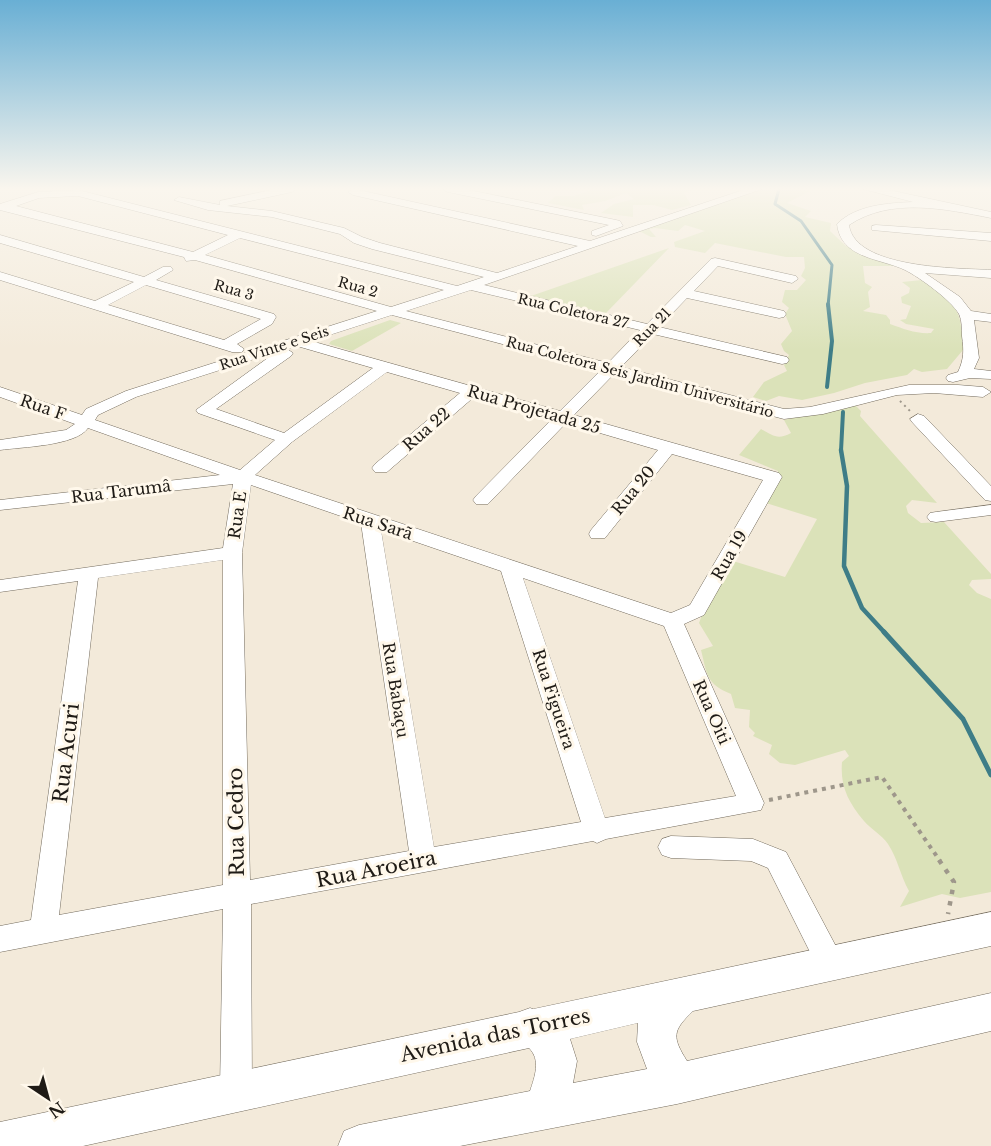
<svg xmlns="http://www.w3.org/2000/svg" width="991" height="1146" font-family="'Libre Baskerville',serif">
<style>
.green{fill:#dbe2b9}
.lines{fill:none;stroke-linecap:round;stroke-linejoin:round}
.stream-far3{stroke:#3e7d87;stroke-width:3}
.stream-far2{stroke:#3e7d87;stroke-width:4}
.stream-far1{stroke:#3e7d87;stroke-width:4.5}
.stream{stroke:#3e7d87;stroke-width:5}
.minor-casing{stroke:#736b5d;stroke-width:1}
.major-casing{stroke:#736b5d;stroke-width:1}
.path-far2{stroke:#9e978b;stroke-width:2;stroke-dasharray:2 4;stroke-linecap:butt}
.path-far1{stroke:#9e978b;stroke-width:4;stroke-dasharray:4 5;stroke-linecap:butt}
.path{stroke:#9e978b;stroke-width:4.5;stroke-dasharray:4.5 7;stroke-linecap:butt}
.minor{fill:#fff;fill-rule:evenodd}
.major{fill:#fff;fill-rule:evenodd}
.labels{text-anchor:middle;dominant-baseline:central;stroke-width:6;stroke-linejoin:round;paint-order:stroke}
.far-street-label{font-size:14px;fill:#1f1b16;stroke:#fff8eb}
.street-label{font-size:16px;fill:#1f1b16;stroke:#fff8eb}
.near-street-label{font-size:20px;fill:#1f1b16;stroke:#fff8eb}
</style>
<rect width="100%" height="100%" fill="#f3eada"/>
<!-- green -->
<path class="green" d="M 594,189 L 693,189 L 684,193 L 691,205 L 672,210 L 653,205 L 633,205 L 633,217 L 601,213 L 614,204 L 634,199 L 626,193 L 605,201 L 582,205 L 584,210 L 548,203 L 555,196 L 574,196 Z
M 760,189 L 810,191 L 787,203 L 811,211 L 805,217 L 831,223 L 830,231 L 846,246 L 896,266 L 863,266 L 865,283 L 872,287 L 868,292 L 870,307 L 863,311 L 886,315 L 890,320 L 890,324 C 904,329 916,334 931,333 L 934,329 L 906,324 L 900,320 L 906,319 L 911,306 L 902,303 L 901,297 L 909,293 L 910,288 L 902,282 L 922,280 C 955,304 962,306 963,350 L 947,369 L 922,372 L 914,369 L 907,375 L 865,383 L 834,393 L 802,400 L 779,396 L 766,401 L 753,397 L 764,382 L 787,371 L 784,365 L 789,355 L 784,351 L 781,344 L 792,331 L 785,314 L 789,308 L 782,302 L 785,290 L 797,290 L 806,280 L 801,276 L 805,268 L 804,257 L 786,257 L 715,243 L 705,253 L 675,247 L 674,242 L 705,231 L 685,225 L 678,231 L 655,228 L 649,229 L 656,237 L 651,237 L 637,230 Z
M 669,248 L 606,313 L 531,296 Z
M 390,320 L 401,323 L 352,351 L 329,344 L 331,341 Z
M 855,405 L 861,411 L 860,416 L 937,503 L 912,500 L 906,506 L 908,513 L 921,523 L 944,522 L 991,574 L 991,579 L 972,580 L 969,585 L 977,593 L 991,599 L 991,892 L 960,898 L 942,894 L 900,907 L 909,891 C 900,875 898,859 888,844 C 882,835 871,829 864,821 C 848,802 840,786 842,762 L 849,756 L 845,750 L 795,765 L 780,763 L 769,754 L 772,745 L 753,736 L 755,733 L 749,727 L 750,710 L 735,708 L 731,694 C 706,684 707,674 701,650 L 713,646 L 699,623 L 707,602 L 733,561 L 785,577 L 817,519 L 766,503 L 778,476 L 778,471 L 739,455 L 761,429 C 773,436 778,440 791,433 L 784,420 Z"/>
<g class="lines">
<!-- stream-far3 -->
<path class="stream-far3" d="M 779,189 L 775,204 L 801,221 L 832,265 L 828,306"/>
<!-- stream-far2 -->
<path class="stream-far2" d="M 827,387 L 832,341 L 828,304
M 841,451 L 843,412"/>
<!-- stream-far1 -->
<path class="stream-far1" d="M 841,450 L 847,486 L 844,566 L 862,608 L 885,633"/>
<!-- stream -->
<path class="stream" d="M 884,632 L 963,719 L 991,775"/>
<!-- minor casing -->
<g class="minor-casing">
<path id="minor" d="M 276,189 L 297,189 L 292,192 L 227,206 L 272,211 L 344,228 L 362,237 L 380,243 L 497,273 L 578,246 L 353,195 L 348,192 L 354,189 L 590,241 L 746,189 L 762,189 L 484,285 L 647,324 L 711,259 L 715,258 L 796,276 L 798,279 L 792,283 L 718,266 L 694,291 L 784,311 L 786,314 L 784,317 L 779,318 L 687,298 L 659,327 L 787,357 L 789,360 L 787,363 L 782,364 L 653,334 L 621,367 L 784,409 L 810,407 L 909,385 L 958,385 L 983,387 L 991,392 L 983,397 L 934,393 L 897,395 L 823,414 L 784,419 L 614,374 L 574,415 L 779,473 L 782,477 L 704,615 L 684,624 L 764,803 L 761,810 L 606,839 L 597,843 L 593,841 L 251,904 L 252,1091 L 247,1102 L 236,1107 L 225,1102 L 220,1091 L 223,909 L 0,952 L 0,926 L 31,920 L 78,581 L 0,592 L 0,580 L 223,548 L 233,484 L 0,510 L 0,500 L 220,475 L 88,428 C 76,446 21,447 0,450 L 0,440 L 66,430 L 75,424 L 0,397 L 0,387 L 82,415 L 86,409 L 126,391 L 377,311 L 195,260 L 186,261 L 184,257 L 0,210 L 0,204 L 38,192 L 78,190 L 457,286 L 484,277 L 372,249 L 354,243 L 340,234 L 272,217 L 208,210 L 174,200 L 179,197 L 220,205 L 220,201 ZM 78,196 L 228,235 L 193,252 L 16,206 L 39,198 ZM 240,238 L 444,290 L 391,307 L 205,255 ZM 471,290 L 640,330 L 608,363 L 406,311 ZM 392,315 L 601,370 L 560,411 L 311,341 ZM 297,346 L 373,368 L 284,433 L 216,409 L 291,356 L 293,353 L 287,349 ZM 276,352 L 196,410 L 198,413 L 275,440 L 240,470 L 95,420 L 98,415 L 136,397 ZM 387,372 L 460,393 L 375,464 L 372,468 L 375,472 L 387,472 L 474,397 L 552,419 L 476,496 L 473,500 L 476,504 L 488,504 L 566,423 L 658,450 L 591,530 L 589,534 L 591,538 L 605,538 L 672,454 L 763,480 L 690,605 L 671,613 L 255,475 L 292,442 ZM 251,485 L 361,523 L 409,851 L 250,880 L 242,553 ZM 381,530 L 501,571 L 581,822 L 434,847 ZM 223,560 L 223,885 L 59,915 L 98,578 ZM 523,578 L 664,626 L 736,796 L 605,818 Z
M 443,189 L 464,189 L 616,220 L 620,221 L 623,226 L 596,236 L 592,235 L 592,231 L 609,225 L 448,192 Z
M 863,189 L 884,189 L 991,212 L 991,218 C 945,209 891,197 849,225 C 855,269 958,268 991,270 L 991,278 L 925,273 L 960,297 L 971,311 L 991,314 L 991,322 L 974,320 L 979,358 L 974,369 L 991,371 L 991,379 L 970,378 L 953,382 L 948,381 L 946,378 L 948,375 L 958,372 C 964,359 964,351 962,336 C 962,330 962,320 959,314 C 951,300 919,277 905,270 C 880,258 841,259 837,224 C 856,205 888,203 913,202 Z
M 876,225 L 991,233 L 991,241 L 872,230 L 872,226 Z
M 0,235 L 144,277 L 163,267 L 171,267 L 173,270 L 156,280 L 274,314 L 276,317 L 272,324 L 237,344 L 244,349 L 242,352 L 232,352 L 0,280 L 0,272 L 95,301 L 134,282 L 0,243 ZM 146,285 L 261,319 L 224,340 L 108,305 Z
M 918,414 L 924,416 L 991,486 L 991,501 L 985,500 L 912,422 L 910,419 Z
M 991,505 L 991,515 L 936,522 L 930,521 L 927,517 L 930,513 L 936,512 Z
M 671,836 L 753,839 L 786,852 L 840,954 L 844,963 L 840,972 L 830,976 L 820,972 L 768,868 L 751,861 L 671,858 L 662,855 L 658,847 L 662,839 Z"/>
</g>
<!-- major casing -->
<g class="major-casing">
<path id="major" d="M 991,912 L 991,946 L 693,1011 C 672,1031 672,1037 687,1061 L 991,993 L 991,1031 L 677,1104 L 460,1146 L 338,1146 L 344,1131 L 359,1125 L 530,1091 C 535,1076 541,1060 529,1048 L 83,1146 L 0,1146 L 0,1122 L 519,1012 L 530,1008 L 533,1009 ZM 638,1023 L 637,1042 L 647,1069 L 573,1083 L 577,1061 L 570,1039 Z"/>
</g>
<!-- path-far2 -->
<path class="path-far2" d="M 900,401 L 910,411"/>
<!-- path-far1 -->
<path class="path-far1" d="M 769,800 L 882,777 L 940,861"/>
<!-- path -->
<path class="path" d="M 939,860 L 954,882 L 948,914"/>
<!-- minor -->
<use href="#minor" class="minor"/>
<!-- major -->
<use href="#major" class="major"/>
</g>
<!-- sky -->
<linearGradient id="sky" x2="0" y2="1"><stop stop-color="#69afd4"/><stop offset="0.54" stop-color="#faf6ee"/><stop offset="1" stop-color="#faf6ee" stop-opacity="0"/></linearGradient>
<rect width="991" height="350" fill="url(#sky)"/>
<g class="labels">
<!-- far-street labels -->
<g class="far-street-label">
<text transform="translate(358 287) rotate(16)">Rua 2</text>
<text transform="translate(234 290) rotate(16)">Rua 3</text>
<text transform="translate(573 311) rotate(13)">Rua Coletora 27</text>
<text transform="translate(652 327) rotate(-46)">Rua 21</text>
<text transform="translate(274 348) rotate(-18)">Rua Vinte e Seis</text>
<text transform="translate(640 377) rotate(15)">Rua Coletora Seis Jardim Universitário</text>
</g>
<!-- street labels -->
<g class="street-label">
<text transform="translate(43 407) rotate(19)">Rua F</text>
<text transform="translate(534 409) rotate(16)">Rua Projetada 25</text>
<text transform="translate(426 429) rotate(-41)">Rua 22</text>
<text transform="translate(633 490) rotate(-51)">Rua 20</text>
<text transform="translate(121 491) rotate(-7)">Rua Tarumâ</text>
<text transform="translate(237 515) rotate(-82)">Rua E</text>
<text transform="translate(378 523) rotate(18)">Rua Sarã</text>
<text transform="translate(729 555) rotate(-60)">Rua 19</text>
<text transform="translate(396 690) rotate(81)">Rua Babaçu</text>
<text transform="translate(554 699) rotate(72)">Rua Figueira</text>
<text transform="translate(712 712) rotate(66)">Rua Oiti</text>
</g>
<!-- near-street labels -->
<g class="near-street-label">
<text transform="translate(66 753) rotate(-83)">Rua Acuri</text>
<text transform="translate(236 822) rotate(-91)">Rua Cedro</text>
<text transform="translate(376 869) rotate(-11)">Rua Aroeira</text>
<text transform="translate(495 1035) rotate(-12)">Avenida das Torres</text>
</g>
</g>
<!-- north arrow -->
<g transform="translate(48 1098) rotate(144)" stroke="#fff8eb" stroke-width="4.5" paint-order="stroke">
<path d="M0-4.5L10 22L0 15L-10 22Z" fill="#1f1b16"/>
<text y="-9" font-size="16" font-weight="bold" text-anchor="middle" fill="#1f1b16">N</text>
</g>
</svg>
